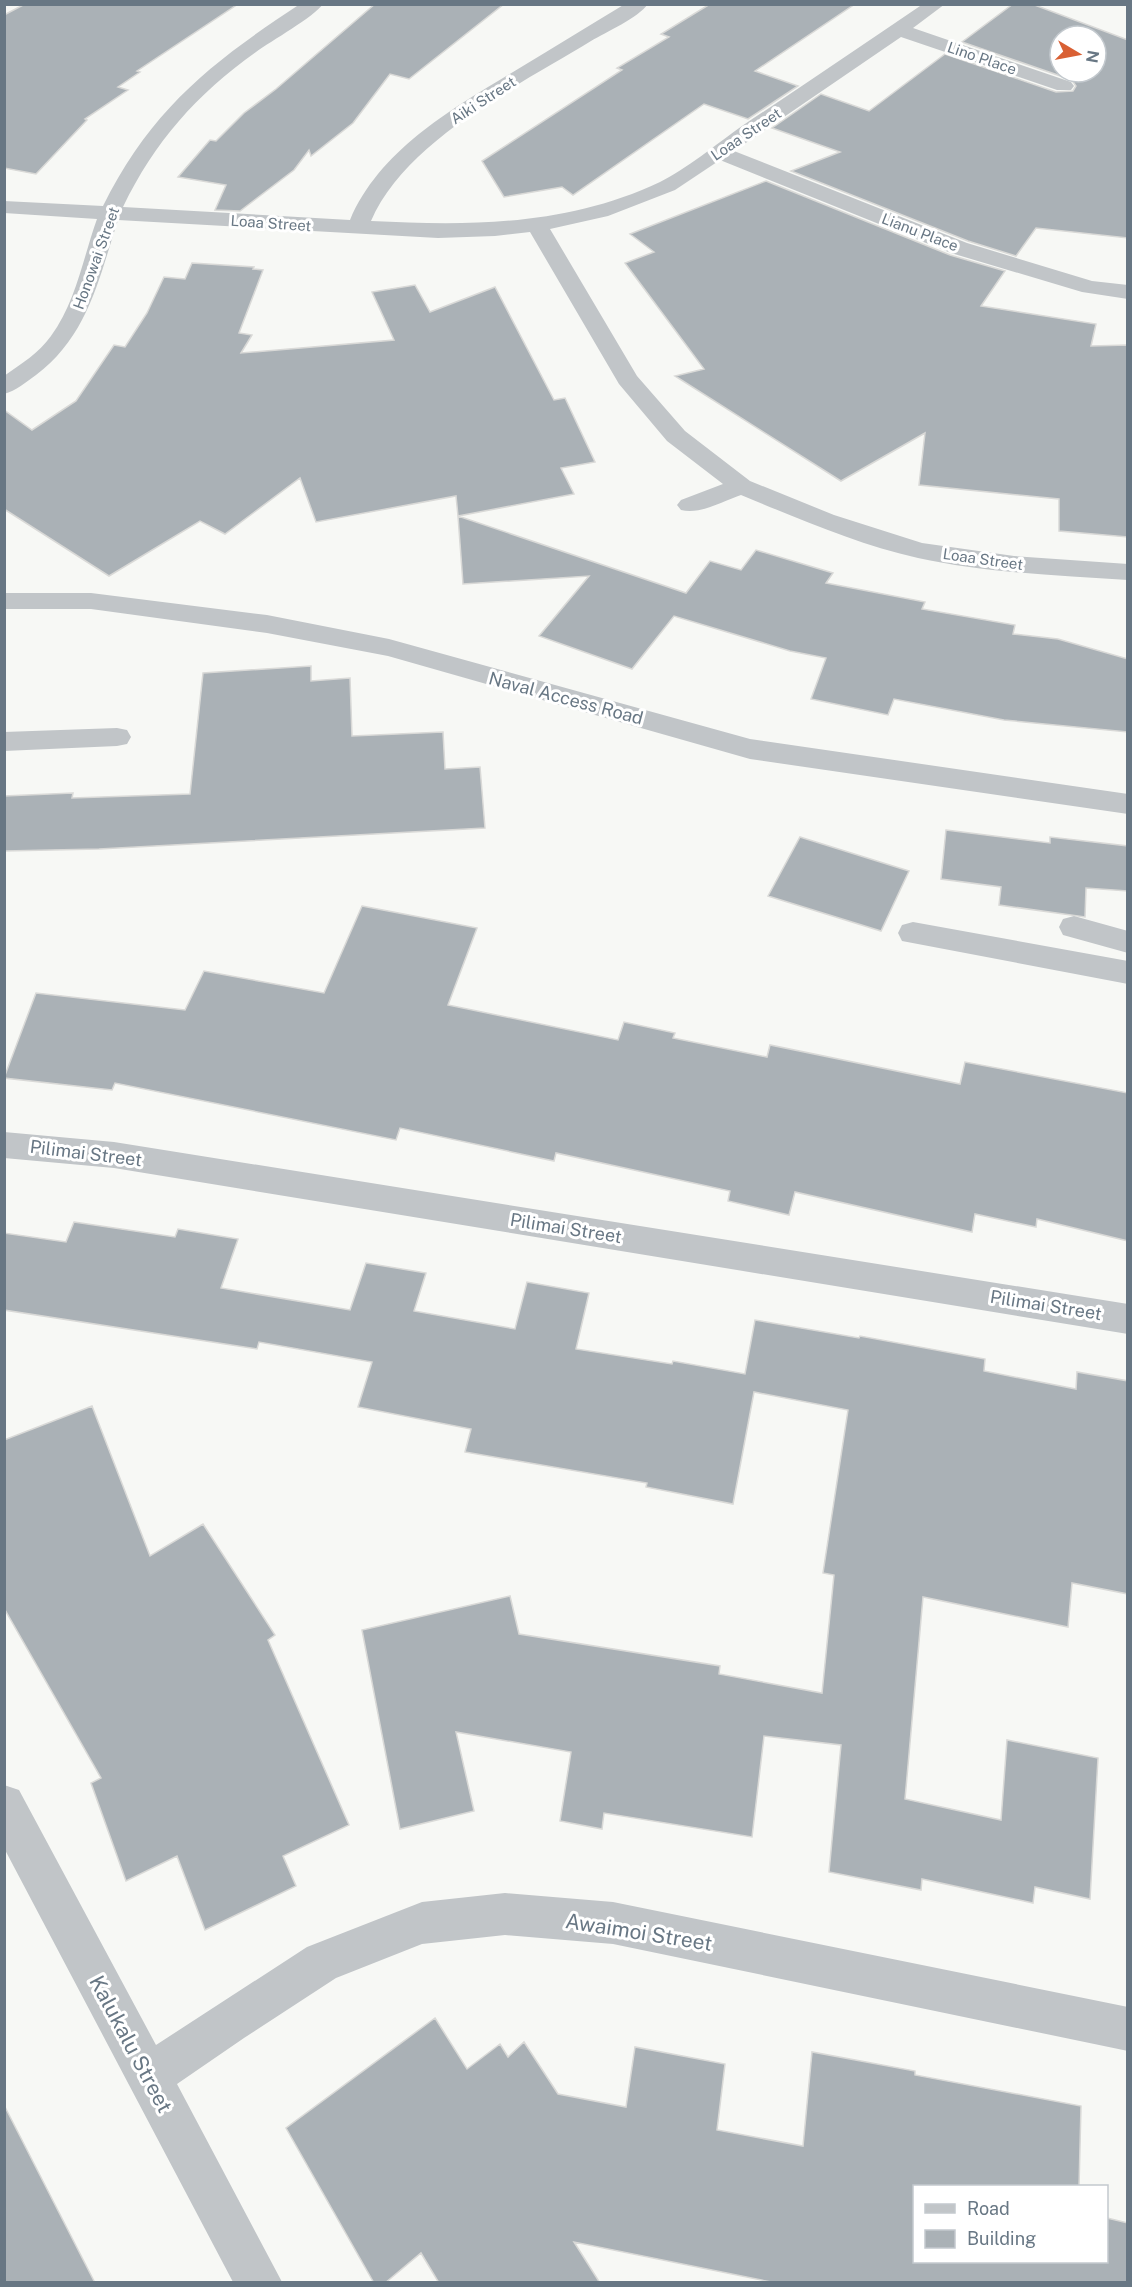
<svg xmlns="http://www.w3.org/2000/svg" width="1132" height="2287" font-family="'Public Sans',sans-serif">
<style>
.building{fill:#aab1b6;stroke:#d9d9d7;stroke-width:1.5;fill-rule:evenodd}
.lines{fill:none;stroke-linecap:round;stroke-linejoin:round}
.minor{fill:#c1c5c8;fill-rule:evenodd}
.labels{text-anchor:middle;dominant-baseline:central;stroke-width:6;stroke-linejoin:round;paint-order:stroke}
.far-street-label{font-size:15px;fill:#687784;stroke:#fff}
.street-label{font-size:18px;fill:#687784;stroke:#fff}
.near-street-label{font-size:21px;fill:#687784;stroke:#fff}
</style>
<rect width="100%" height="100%" fill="#f7f8f5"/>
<!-- building -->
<path class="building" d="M 25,4 L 238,4 L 137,71 L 140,72 L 118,87 L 128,90 L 85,119 L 87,120 L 36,174 L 4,168 L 4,15 Z
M 375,4 L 504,4 L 409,79 L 390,74 L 353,123 L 311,156 L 309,150 L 294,170 L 240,211 L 215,210 L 226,185 L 178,177 L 210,140 L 216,141 L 244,113 L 276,89 Z
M 710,4 L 855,4 L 755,71 L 798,86 L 748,119 L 704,104 L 573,195 L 562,187 L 504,197 L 482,161 L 622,70 L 617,68 L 669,37 L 661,34 Z
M 1013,4 L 1032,4 L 1128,40 L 1128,238 L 1036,228 L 1016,256 L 968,241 L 791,171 L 840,152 L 772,128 L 821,94 L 869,111 L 945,54 L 1056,92 L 1073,91 L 1076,86 L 1072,80 L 962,42 ZM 1060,36 L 1096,36 L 1096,72 L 1060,72 Z
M 766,181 L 950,255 L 1005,271 L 981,306 L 1096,324 L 1091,346 L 1128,345 L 1128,537 L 1059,531 L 1059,499 L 919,485 L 925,433 L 841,481 L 675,376 L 704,369 L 625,263 L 654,252 L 630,234 Z
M 192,263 L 254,267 L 253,269 L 263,270 L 239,333 L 252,335 L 241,353 L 394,340 L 372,292 L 415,285 L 430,312 L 495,287 L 554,400 L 565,398 L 595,462 L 561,468 L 574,494 L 458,516 L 456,496 L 316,522 L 300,478 L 225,534 L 200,521 L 109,576 L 4,509 L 4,410 L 32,430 L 76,401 L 114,345 L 125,347 L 147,313 L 164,277 L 185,279 Z
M 458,516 L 686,593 L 710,561 L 741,570 L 756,550 L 833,573 L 826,583 L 925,602 L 922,609 L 1015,625 L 1013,634 L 1058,639 L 1128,659 L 1128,732 L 1004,720 L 894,699 L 888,715 L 811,699 L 826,658 L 790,651 L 674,616 L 632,669 L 539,636 L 589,576 L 463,584 Z
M 311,666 L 311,681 L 350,678 L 352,736 L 443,732 L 445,769 L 480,767 L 485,828 L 99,849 L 4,851 L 4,796 L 73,793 L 72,798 L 190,794 L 203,673 Z
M 946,830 L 1050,843 L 1050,837 L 1128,846 L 1128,891 L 1086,888 L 1085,917 L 999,905 L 1001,887 L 941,879 Z
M 800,837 L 909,871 L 881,931 L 768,896 Z
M 362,906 L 477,928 L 448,1005 L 618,1040 L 624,1022 L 675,1033 L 673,1038 L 767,1057 L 770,1045 L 960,1084 L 965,1062 L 1128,1093 L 1128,1241 L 1037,1219 L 1036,1227 L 975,1214 L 972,1232 L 795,1192 L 789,1215 L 728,1201 L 730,1191 L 556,1153 L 554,1161 L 400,1128 L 396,1140 L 115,1083 L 112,1090 L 4,1078 L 36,993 L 185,1010 L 204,971 L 324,993 Z
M 74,1222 L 175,1237 L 178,1229 L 238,1239 L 221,1288 L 350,1310 L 366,1263 L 426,1273 L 414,1311 L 515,1329 L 527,1282 L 589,1293 L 576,1349 L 672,1364 L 673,1361 L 745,1374 L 755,1320 L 859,1338 L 860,1336 L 985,1359 L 984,1371 L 1076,1389 L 1077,1372 L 1128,1381 L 1128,1594 L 1072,1583 L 1068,1627 L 923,1597 L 905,1799 L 1001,1820 L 1007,1740 L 1098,1758 L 1090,1899 L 1035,1887 L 1033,1903 L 922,1879 L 921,1890 L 829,1872 L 841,1745 L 764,1736 L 752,1837 L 604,1813 L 602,1829 L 560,1821 L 571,1752 L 456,1732 L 474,1811 L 400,1829 L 362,1630 L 510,1596 L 519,1634 L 720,1666 L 719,1674 L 822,1693 L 834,1575 L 823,1573 L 848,1410 L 754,1392 L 733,1504 L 646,1487 L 647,1483 L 465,1452 L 471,1429 L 358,1407 L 372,1362 L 259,1342 L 257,1349 L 4,1310 L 4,1233 L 66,1242 Z
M 92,1406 L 150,1556 L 203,1524 L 275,1635 L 268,1640 L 349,1825 L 283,1856 L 296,1886 L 205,1930 L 177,1856 L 126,1881 L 91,1783 L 101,1778 L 4,1608 L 4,1440 Z
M 435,2018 L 467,2069 L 500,2044 L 508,2057 L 524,2042 L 558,2094 L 626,2107 L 635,2047 L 725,2064 L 717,2130 L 803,2146 L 812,2052 L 915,2071 L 915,2075 L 1081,2106 L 1079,2187 L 915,2187 L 915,2262 L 1107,2262 L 1107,2218 L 1128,2223 L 1128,2283 L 776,2283 L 574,2242 L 600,2283 L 439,2283 L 421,2253 L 385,2283 L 374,2283 L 286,2128 Z
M 4,2105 L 95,2283 L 4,2283 Z"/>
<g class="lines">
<!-- minor -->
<path class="minor" d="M 300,4 L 323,4 C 314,17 271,41 256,52 C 196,95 155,141 123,207 L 350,220 C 380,149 455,107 518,69 C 554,47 589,26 625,4 L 648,4 C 638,18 606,32 591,41 C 519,85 405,141 371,221 C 470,226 567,226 660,182 C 685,170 718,143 742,126 C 802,86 863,45 923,4 L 945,4 L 913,28 L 1071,82 L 1074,86 L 1071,90 L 1057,90 L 901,37 L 734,151 L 967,243 L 1092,281 L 1128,285 L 1128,299 L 1082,292 L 951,253 L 720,160 L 675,190 L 608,216 L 550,229 L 637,376 L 685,431 L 750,481 L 834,515 L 922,543 L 1014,556 L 1128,564 L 1128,580 C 1058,575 986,573 918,558 C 859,545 797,518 741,495 C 723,501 700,515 681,510 L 677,505 L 681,500 L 723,484 L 667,441 L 619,384 L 530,232 L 495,236 L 438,238 L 118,220 C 99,278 88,336 36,375 C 26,382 16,391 4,394 L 4,376 C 21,364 39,353 51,336 C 76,302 83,258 97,219 L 4,213 L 4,201 L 103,206 C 151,109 212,62 300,4 Z
M 4,593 L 91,593 L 267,615 L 389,639 L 750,739 L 1128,794 L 1128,814 L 750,759 L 388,656 L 267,633 L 91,609 L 4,609 Z
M 117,728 L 127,730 L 131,737 L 127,744 L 117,746 L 4,751 L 4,732 Z
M 1074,916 L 1128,931 L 1128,953 L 1063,935 L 1059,927 L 1063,919 Z
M 913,922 L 1128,961 L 1128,984 L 902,941 L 898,933 L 902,925 Z
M 4,1132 L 114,1142 L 1128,1304 L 1128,1334 L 114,1168 L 4,1158 Z
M 4,1785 L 19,1790 L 156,2045 L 307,1947 L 422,1902 L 505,1893 L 613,1902 L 1128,2007 L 1128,2051 L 613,1944 L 505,1935 L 422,1944 L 336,1978 L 244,2038 L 177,2084 L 282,2282 L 233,2282 L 4,1848 Z"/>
</g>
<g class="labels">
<!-- far-street labels -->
<g class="far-street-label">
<text transform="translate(982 58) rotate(19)">Lino Place</text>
<text transform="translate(483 100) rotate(-33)">Aiki Street</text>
<text transform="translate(746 134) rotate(-34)">Loaa Street</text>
<text transform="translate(271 223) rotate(4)">Loaa Street</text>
<text transform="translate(920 232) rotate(21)">Lianu Place</text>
<text transform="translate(96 258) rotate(-70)">Honowai Street</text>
<text transform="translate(983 559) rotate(8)">Loaa Street</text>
</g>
<!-- street labels -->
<g class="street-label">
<text transform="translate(566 698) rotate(15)">Naval Access Road</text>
<text transform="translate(86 1153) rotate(7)">Pilimai Street</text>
<text transform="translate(566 1228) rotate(9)">Pilimai Street</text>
<text transform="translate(1046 1305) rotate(9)">Pilimai Street</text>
</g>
<!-- near-street labels -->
<g class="near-street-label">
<text transform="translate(639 1932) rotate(9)">Awaimoi Street</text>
<text transform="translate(131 2044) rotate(62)">Kalukalu Street</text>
</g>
</g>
<!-- border -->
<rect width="1132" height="2287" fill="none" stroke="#687784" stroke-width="12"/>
<!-- legend -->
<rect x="913" y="2185" width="195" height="78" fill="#ffffff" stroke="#c3c9ce" stroke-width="1.5"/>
<rect x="925" y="2204" width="30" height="9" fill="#c1c5c8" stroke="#c3c9ce" stroke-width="1.5"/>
<text x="967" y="2215" font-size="18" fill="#687784">Road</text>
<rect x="925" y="2230" width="30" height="18" fill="#aab1b6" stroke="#c3c9ce" stroke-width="1.5"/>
<text x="967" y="2245" font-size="18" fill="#687784">Building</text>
<!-- north arrow -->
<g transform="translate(1078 54) rotate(100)"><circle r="28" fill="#ffffff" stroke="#c3c9ce" stroke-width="1.5"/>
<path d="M0-4.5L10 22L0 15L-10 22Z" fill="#d96034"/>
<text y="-9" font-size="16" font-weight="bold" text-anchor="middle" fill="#687784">N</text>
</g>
</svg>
